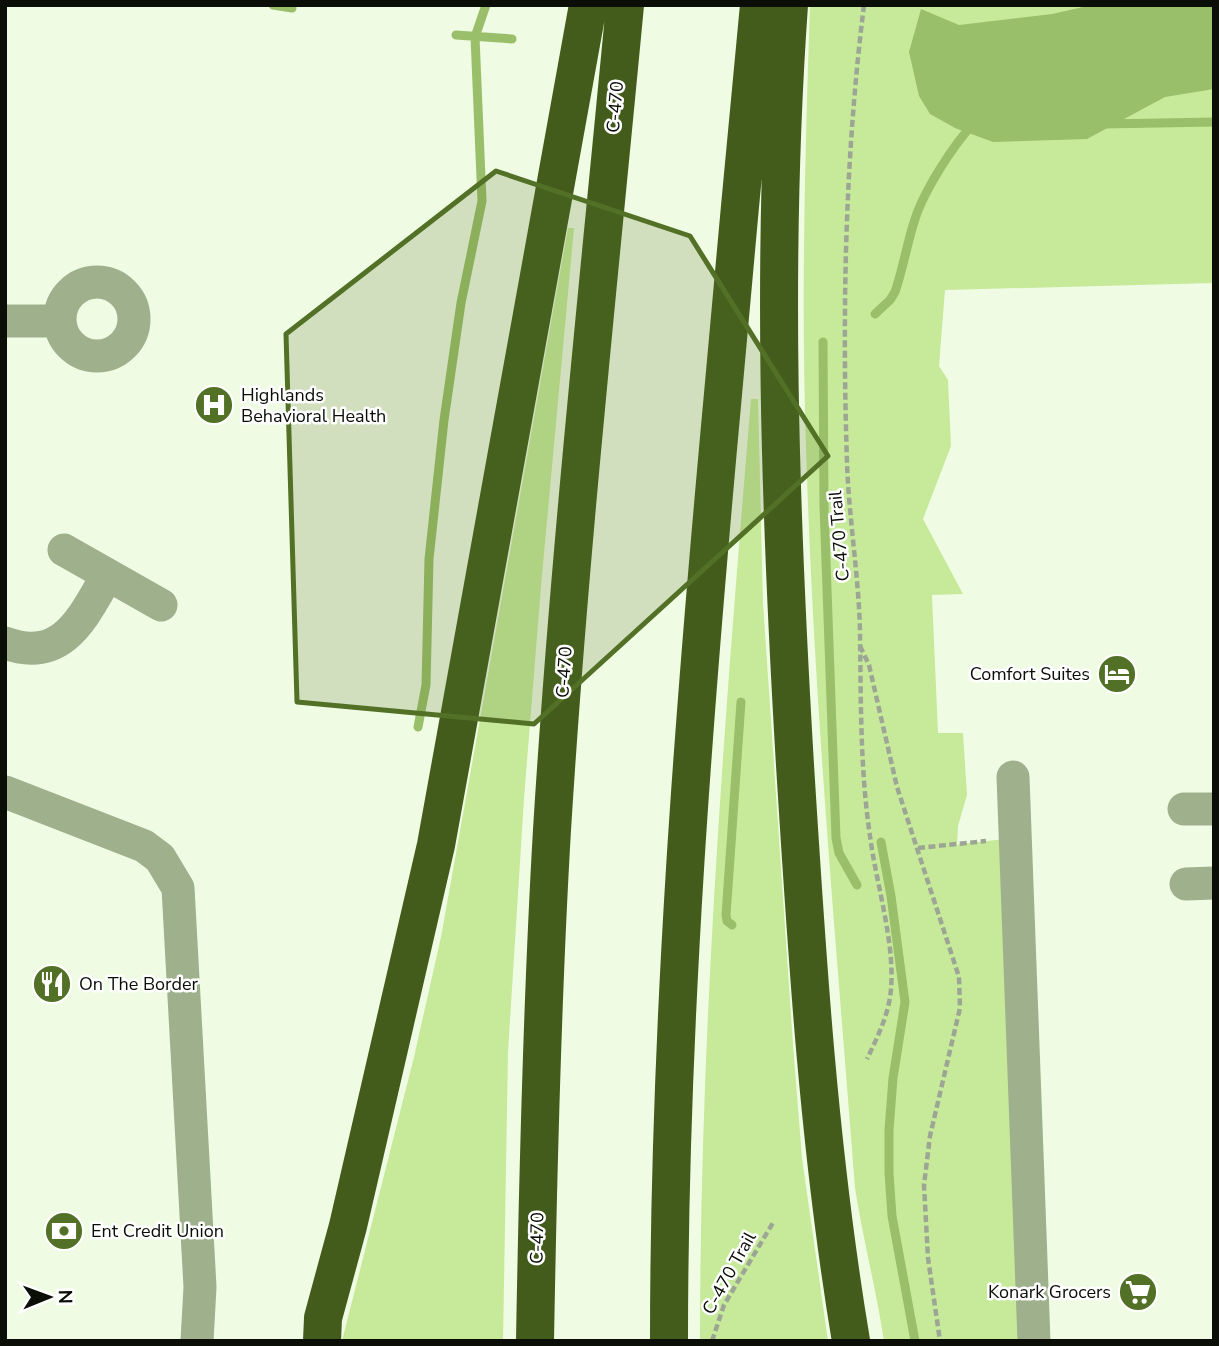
<svg xmlns="http://www.w3.org/2000/svg" width="1219" height="1346" font-family="'Nunito Sans',sans-serif">
<style>
.green{fill:#c6ea9a}
.water{fill:#9abf6a}
.lines{fill:none;stroke-linecap:round;stroke-linejoin:round}
.stream{stroke:#9abf6a;stroke-width:9}
.path{stroke:#9da594;stroke-width:4.5;stroke-dasharray:7 3.5;stroke-linecap:butt}
.minor{stroke:#9fb08c;stroke-width:33}
.highway{stroke:#435c1b;stroke-width:38}
.marked{fill:#537126;fill-opacity:0.2;stroke:#537126;stroke-width:5;stroke-linejoin:round}
.labels{text-anchor:middle;dominant-baseline:central;stroke-width:5;stroke-linejoin:round;paint-order:stroke}
.street-label{font-size:18px;fill:#0a0e07;stroke:#fff}
.poi-label{font-size:18px;fill:#0a0e07;stroke:#fff;text-anchor:start}
</style>
<rect width="100%" height="100%" fill="#f0fbe4"/>
<!-- green -->
<path class="green" d="M 810,5 L 1214,5 L 1214,283 L 945,290 L 939,366 L 948,380 L 951,446 L 923,519 L 963,594 L 932,595 L 938,733 L 963,733 L 967,795 L 958,826 L 957,848 L 958,844 L 1015,838 L 1024,1341 L 884,1341 C 876,1289 863,1239 855,1188 C 836,941 813,693 806,446 C 801,299 805,152 810,5 Z
M 568,228 L 574,228 L 541,586 L 524,799 L 508,1052 L 503,1341 L 342,1341 L 414,1057 L 441,937 Z
M 751,399 L 758,399 L 763,603 L 793,1045 L 802,1158 L 828,1341 L 700,1341 C 700,1026 725,712 751,399 Z"/>
<!-- water -->
<path class="water" d="M 1092,5 L 1214,5 L 1214,89 L 1165,97 L 1087,139 L 993,142 L 955,128 L 930,114 L 919,96 L 909,52 L 921,9 L 959,25 L 1052,14 Z"/>
<g class="lines">
<!-- stream -->
<path class="stream" d="M 273,5 L 292,8
M 456,35 L 512,39
M 1104,124 L 1214,122
M 875,314 L 890,300 L 895,292 C 903,269 907,243 915,219 C 924,191 953,145 974,123
M 823,342 L 824,506 L 836,838 L 839,853 L 857,885
M 418,727 L 426,685 L 429,559 L 444,420 L 461,303 L 482,201 L 475,37 L 486,5
M 881,842 L 891,896 L 905,1002 L 893,1078 L 889,1130 L 889,1173 L 892,1216 L 915,1341
M 732,925 L 727,921 L 726,915 L 741,702"/>
<!-- path -->
<path class="path" d="M 864,5 C 845,157 842,311 847,463 C 849,520 859,577 860,633 C 861,700 860,769 870,836 C 876,883 895,942 891,989 C 889,1014 878,1036 867,1059
M 860,646 L 869,665 L 897,787 L 959,977 L 960,1008 L 930,1136 L 924,1185 L 928,1258 L 940,1341
M 918,848 L 986,841
M 712,1341 L 724,1305 L 774,1221"/>
<!-- minor -->
<path class="minor" d="M60 319a37 37 0 1 1 74 0a37 37 0 1 1-74 0Z
M 5,321 L 60,321
M 64,550 L 161,605
M 5,643 C 63,664 83,617 107,576
M 1013,777 L 1034,1341
M 5,792 L 144,846 L 160,858 L 178,888 L 200,1287 L 197,1341
M 1184,809 L 1214,809
M 1186,884 L 1214,883"/>
<!-- highway -->
<path class="highway" d="M 789,5 C 771,259 780,512 795,765 C 807,958 819,1150 851,1341
M 322,1341 L 323,1318 L 348,1226 L 436,845 L 588,5
M 535,1341 C 538,1170 542,1000 552,830 C 569,554 599,280 625,5
M 669,1341 C 669,1024 694,709 723,394 C 735,264 746,135 759,5"/>
</g>
<!-- marked area -->
<path class="marked" d="M 496,171 L 690,236 L 828,456 L 534,724 L 297,702 L 286,334 Z"/>
<!-- icons -->
<defs>
<g id="hospital-disc" transform="scale(2.0125)"><circle r="9.5" fill="#537126" stroke="#fff"/><path d="M-5-5h3v3.5h4V-5h3V5h-3V1.5h-4V5h-3Z" fill="#fff"/></g>
<g id="hotel-disc" transform="scale(2.0125)"><circle r="9.5" fill="#537126" stroke="#fff"/><path d="M-6-4.5h1.5V1H6V5H4.5V3h-9V5H-6ZM-4 0a1.8 1.8 0 1 1 3.6 0ZM.5 0V-2.5h3Q6-2.5 6 0Z" fill="#fff"/></g>
<g id="restaurant-disc" transform="scale(2.0125)"><circle r="9.5" fill="#537126" stroke="#fff"/><path d="M-5-6h1v4h1v-4h1v4h1v-4h1v5L-1.5 .5V6h-2V.5L-5-1ZM5-6V6H3V1.5H1.5Q1.5-4 5-6Z" fill="#fff"/></g>
<g id="bank-disc" transform="scale(2.0125)"><circle r="9.5" fill="#537126" stroke="#fff"/><path d="M-6-4H6V4H-6ZM0-2.3a2.3 2.3 0 1 0 0 4.6a2.3 2.3 0 1 0 0-4.6Z" fill="#fff"/></g>
<g id="supermarket-disc" transform="scale(2.0125)"><circle r="9.5" fill="#537126" stroke="#fff"/><path d="M-6-5.5h2.5l.6 2H6L4.5 2H-2.5L-4.4-4H-6ZM-1.5 3.2a1.3 1.3 0 1 0 .1 0ZM3 3.2a1.3 1.3 0 1 0 .1 0Z" fill="#fff"/></g>
</defs>
<g fill-rule="evenodd">
<use href="#hospital-disc" x="214" y="405"/>
<use href="#hotel-disc" x="1117" y="674"/>
<use href="#restaurant-disc" x="52" y="984"/>
<use href="#bank-disc" x="64" y="1231"/>
<use href="#supermarket-disc" x="1138" y="1292"/>
</g>
<g class="labels">
<!-- street labels -->
<g class="street-label">
<text transform="translate(615 107) rotate(-85)">C-470</text>
<text transform="translate(839 536) rotate(-95)">C-470 Trail</text>
<text transform="translate(564 672) rotate(-86)">C-470</text>
<text transform="translate(537 1238) rotate(-89)">C-470</text>
<text transform="translate(729 1273) rotate(-61)">C-470 Trail</text>
</g>
<!-- poi labels -->
<g class="poi-label">
<text x="241" y="395">Highlands<tspan x="241" dy="21">Behavioral Health</tspan></text>
<text x="1090" y="674" text-anchor="end">Comfort Suites</text>
<text x="79" y="984">On The Border</text>
<text x="91" y="1231">Ent Credit Union</text>
<text x="1111" y="1292" text-anchor="end">Konark Grocers</text>
</g>
</g>
<!-- border -->
<rect width="1219" height="1346" fill="none" stroke="#0a0e07" stroke-width="14"/>
<!-- north arrow -->
<g transform="translate(49 1297) rotate(89)" stroke="#ffffff" stroke-width="5" paint-order="stroke">
<path d="M0-5L12 26L0 18L-12 26Z" fill="#0a0e07"/>
<text y="-10" font-size="19" font-weight="bold" text-anchor="middle" fill="#0a0e07">N</text>
</g>
</svg>
